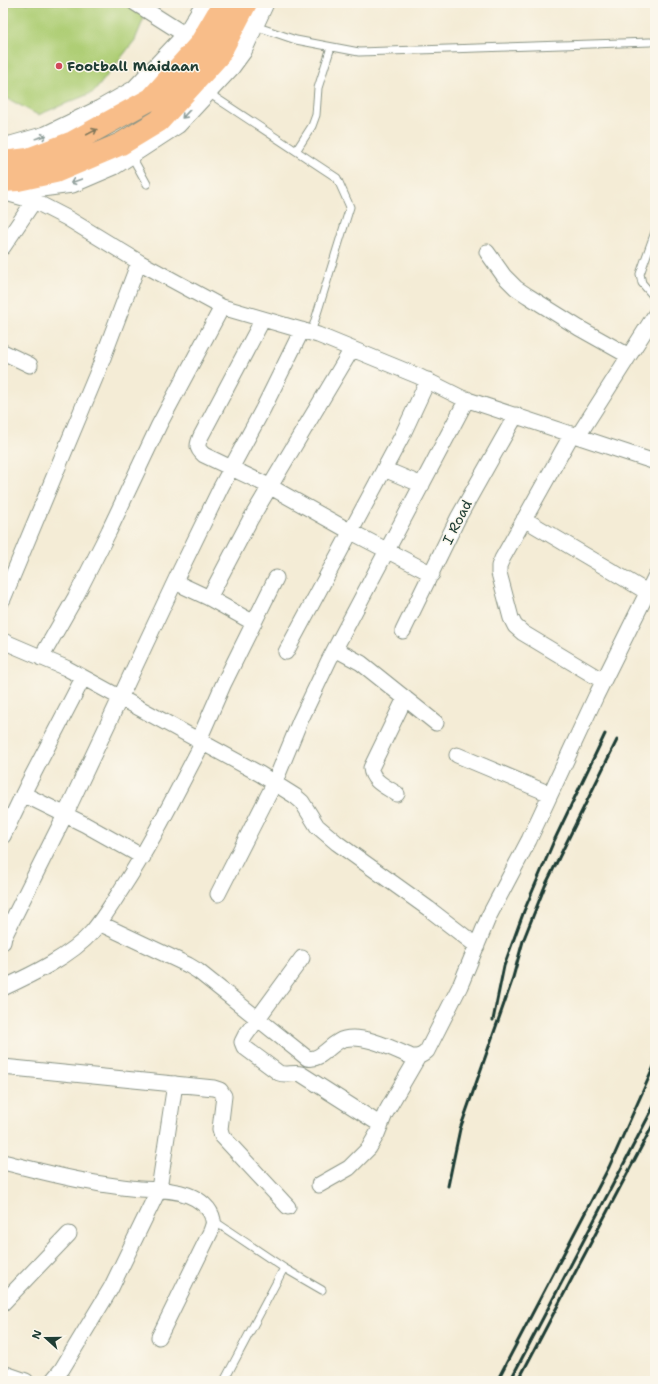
<svg xmlns="http://www.w3.org/2000/svg" width="658" height="1384" font-family="'Shantell Sans',sans-serif">
<style>
.green{fill:#aece75;stroke:#668654}
.lines{fill:none;stroke-linecap:round;stroke-linejoin:round}
.service-casing{stroke:#8a9485;stroke-width:9}
.minor-casing{stroke:#8a9485;stroke-width:17}
.tertiary-casing{stroke:#8a9485;stroke-width:21}
.primary-casing{stroke:#8a9485;stroke-width:24}
.service{stroke:#fff;stroke-width:7}
.minor{stroke:#fff;stroke-width:15}
.tertiary{stroke:#fff;stroke-width:19}
.primary{stroke:#f8bd89;stroke-width:22}
.rail{stroke:#1f3d34;stroke-width:3}
.oneway{stroke:#8f9e9a}
.oneway2{stroke:#81775a}
.poi-dot{fill:#d1495b;stroke:#fbf7ec;stroke-width:1.5}
.labels{text-anchor:middle;dominant-baseline:central;stroke-width:3;stroke-linejoin:round;paint-order:stroke}
.poi-label{font-size:14px;font-weight:bold;fill:#1f3d34;stroke:#fbf7ec;text-anchor:start}
.street-label{font-size:14px;fill:#1f3d34;stroke:#fbf7ec}
</style>
<rect width="100%" height="100%" fill="#fbf7ec"/>
<filter id="ink" filterUnits="userSpaceOnUse"><feTurbulence type="fractalNoise" baseFrequency=".025" numOctaves="2"/><feDisplacementMap in="SourceGraphic" scale="8" xChannelSelector="R" yChannelSelector="G"/><feConvolveMatrix kernelMatrix="1 2 1 2 8 2 1 2 1" color-interpolation-filters="sRGB"/></filter>
<filter id="wash" filterUnits="userSpaceOnUse"><feTurbulence type="fractalNoise" baseFrequency=".012" numOctaves="4" result="noise"/><feDisplacementMap in="SourceGraphic" scale="16" xChannelSelector="R" yChannelSelector="G"/><feGaussianBlur stdDeviation="0.9" result="paint"/><feColorMatrix in="noise" values="0 0 0 0 0 0 0 0 0 0 0 0 0 0 0 0 0 1.4 0 .05"/><feComposite in="paint" operator="in"/></filter>
<g filter="url(#wash)">
<rect width="100%" height="100%" fill="#f4ecd6"/>
<!-- green -->
<path class="green" d="M 3,3 L 135,3 L 147,11 L 135,40 L 94,92 L 38,115 L 3,96 Z"/>
</g>
<g filter="url(#ink)">
<g class="lines">
<!-- service casing -->
<g class="service-casing">
<path id="service" d="M 255,26 L 296,40 L 359,52 L 650,42
M 207,92 L 337,178 L 350,207 L 311,333
M 296,151 L 312,126 L 316,115 L 318,88 L 331,47
M 131,155 L 147,184
M 655,232 L 640,274 L 642,283 L 655,298
M 214,1221 L 284,1268 L 322,1290
M 224,1381 L 284,1268"/>
</g>
<!-- minor casing -->
<g class="minor-casing">
<path id="minor" d="M 135,3 L 195,41
M 6,193 L 34,201 L 67,218 L 139,262 L 222,307 L 318,335 L 418,376 L 462,398 L 655,462
M 3,247 L 34,201
M 487,252 L 504,276 L 516,288 L 528,296 L 579,328 L 629,356
M 263,319 L 201,436 C 197,445 196,448 204,455 L 269,486 L 344,528 L 432,574
M 3,352 L 30,365
M 572,434 L 502,559 L 499,566 L 499,573 L 511,618 L 515,626 L 523,633 L 603,681
M 578,436 L 655,315
M 384,469 L 422,485
M 524,519 L 647,592
M 175,582 L 209,598 L 254,623
M 209,598 L 250,520 L 352,349
M 3,599 L 98,371 L 139,262
M 403,631 L 458,518 L 516,415
M 3,641 L 66,668 L 260,774 L 295,796 L 302,802 L 317,826 L 337,843 L 429,909 L 477,946
M 335,649 L 361,663 L 436,723
M 286,652 L 402,436 L 428,380
M 41,658 L 75,598 L 109,531 L 159,425 L 222,307
M 198,742 L 223,685 L 276,578
M 457,755 L 550,794
M 23,794 L 84,824 L 143,857
M 397,794 C 387,787 372,782 371,768 L 405,698
M 3,836 L 28,784 L 83,678
M 218,894 L 274,784 L 300,721 L 329,660 L 467,399
M 99,923 L 188,965 L 198,971 L 307,1058 C 321,1062 331,1042 344,1039 C 365,1034 393,1049 412,1057 C 419,1057 422,1056 427,1051 L 460,986 L 489,916 L 529,840 L 596,696 L 655,577
M 3,942 L 4,937 L 65,815 L 178,575 L 221,487 L 263,409 L 302,330
M 302,958 L 245,1036 L 242,1042 L 244,1047 L 279,1073 C 286,1076 293,1072 301,1074 L 381,1125
M 3,988 C 31,975 71,956 92,932 C 103,919 112,904 121,890 C 152,843 176,793 202,744
M 3,1067 L 214,1088 L 220,1090 L 224,1096 L 220,1129 L 222,1136 L 288,1207
M 3,1162 C 35,1170 68,1179 101,1184 C 114,1186 127,1188 140,1189 C 157,1190 173,1189 188,1195 C 199,1199 211,1208 213,1220 C 214,1223 212,1228 211,1231 L 159,1337
M 319,1185 L 349,1168 L 369,1148 L 377,1134 L 385,1114 L 390,1105 L 418,1057
M 3,1303 L 69,1234
M 3,1373 L 26,1381
M 52,1381 L 62,1369 L 111,1288 L 159,1189 L 175,1084"/>
</g>
<!-- tertiary casing -->
<g class="tertiary-casing">
<path id="tertiary" d="M 3,147 L 11,146 L 46,136 L 100,110 L 135,90 L 186,36 L 206,3
M 3,192 L 72,183 L 114,165 L 177,124 L 231,66 L 242,51 L 264,3"/>
</g>
<!-- primary casing -->
<g class="primary-casing">
<path id="primary" d="M 3,162 L 28,159 L 73,142 L 151,99 L 200,44 L 224,3
M 3,181 L 18,180 L 55,172 L 121,144 L 159,121 L 219,55 L 246,3"/>
</g>
<!-- service -->
<use href="#service" class="service"/>
<!-- minor -->
<use href="#minor" class="minor"/>
<!-- tertiary -->
<use href="#tertiary" class="tertiary"/>
<!-- primary -->
<use href="#primary" class="primary"/>
<!-- rail -->
<path class="rail" d="M 493,1020 L 504,966 L 524,911 L 553,843 L 605,734
M 448,1186 L 460,1129 L 512,981 L 523,941 L 545,886 L 617,740
M 497,1381 L 609,1167 L 655,1064
M 510,1381 L 655,1104
M 518,1381 L 655,1121"/>
</g>
<!-- one-way arrows -->
<defs><path id="oneway-shaft" d="M-6 0H5M1.5-3L5.5 0L1.5 3" fill="none" stroke-width="1.6" stroke-linecap="round" stroke-linejoin="round"/></defs>
<g class="oneway">
<use href="#oneway-shaft" transform="translate(186 114) rotate(133)"/>
<use href="#oneway-shaft" transform="translate(41 137) rotate(-17)"/>
<use href="#oneway-shaft" transform="translate(76 181) rotate(160)"/>
</g>
<use class="oneway2" href="#oneway-shaft" transform="translate(92 132) rotate(-28)"/>
</g>
<!-- markers -->
<circle class="poi-dot" cx="59" cy="66" r="4"/>
<g class="labels">
<!-- poi labels -->
<g class="poi-label">
<text x="67" y="66">Football Maidaan</text>
</g>
<!-- street labels -->
<g class="street-label">
<text transform="translate(457 522) rotate(-63)">I Road</text>
</g>
</g>
<!-- margin -->
<rect width="658" height="1384" fill="none" stroke="#fbf7ec" stroke-width="16"/>
<!-- north arrow -->
<g transform="translate(46 1338) rotate(291)" stroke="#fbf7ec" stroke-width="3" paint-order="stroke">
<path d="M0-3L7 15L0 10L-7 15Z" fill="#1f3d34"/>
<text y="-6" font-size="11" font-weight="bold" text-anchor="middle" fill="#1f3d34">N</text>
</g>
</svg>
